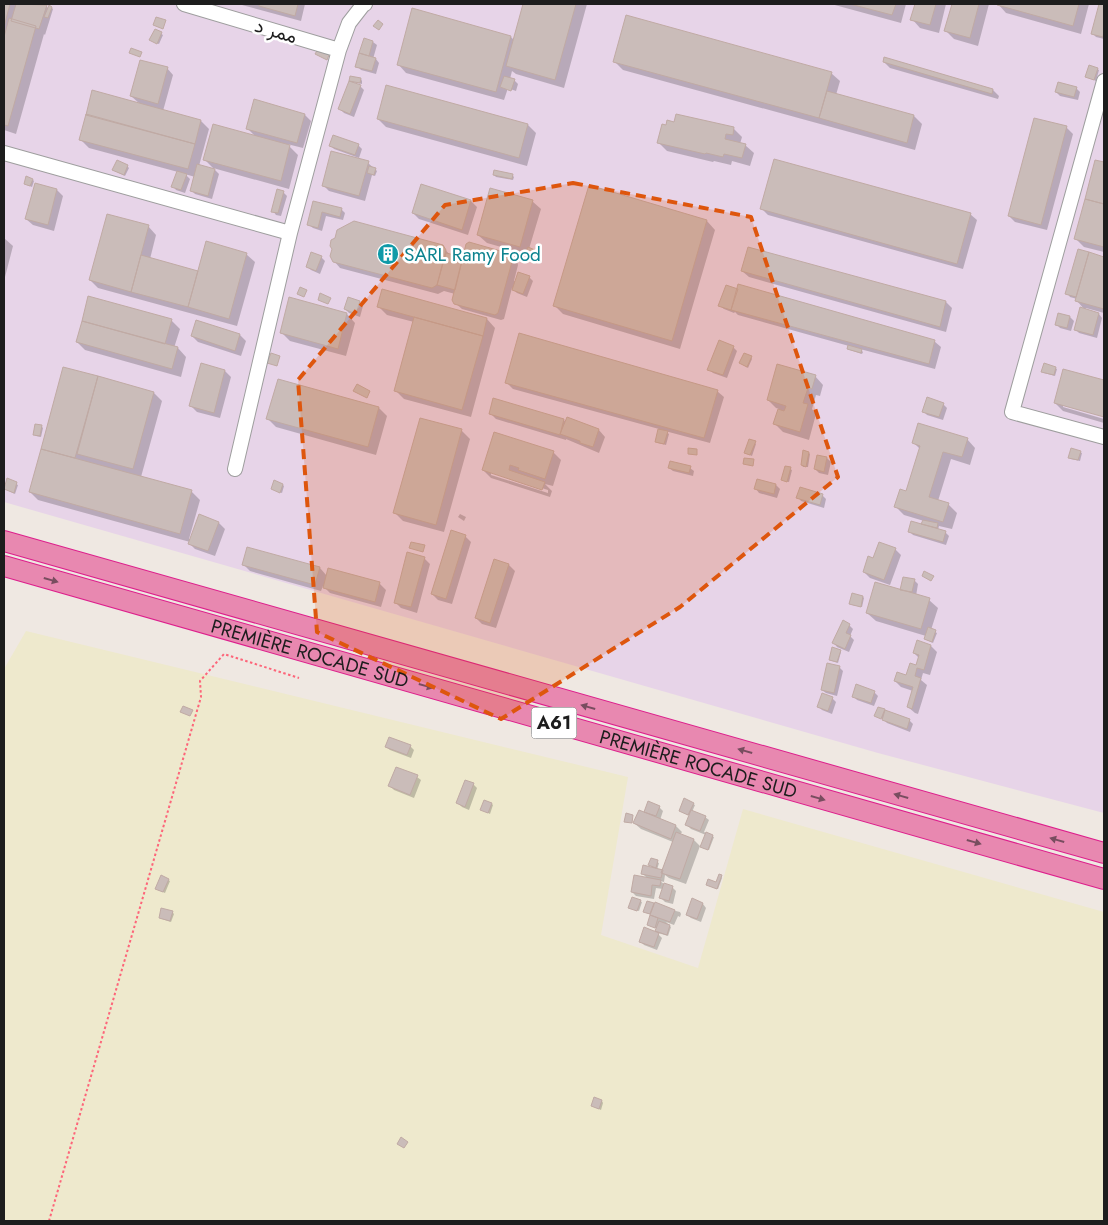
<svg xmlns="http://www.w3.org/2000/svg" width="1108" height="1225" font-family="Jost,Vazirmatn,sans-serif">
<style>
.industrial{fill:#e7d4e8}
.farmland{fill:#eee9cd}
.shadow{fill:#0003;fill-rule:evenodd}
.building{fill:#cabcb9;stroke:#c0aaa4}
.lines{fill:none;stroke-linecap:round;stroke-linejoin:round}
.minor-casing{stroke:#9e9e9e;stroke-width:16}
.highway-casing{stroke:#dd1f8c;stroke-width:22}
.path{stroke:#fd6579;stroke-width:2;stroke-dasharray:2.5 2.5;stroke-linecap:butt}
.minor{stroke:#fff;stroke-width:14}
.highway{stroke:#e888b0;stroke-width:20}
.oneway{fill:#784d5f}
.marked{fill:#de560d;fill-opacity:0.2;stroke:#de560d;stroke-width:4;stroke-dasharray:10 6;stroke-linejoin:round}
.labels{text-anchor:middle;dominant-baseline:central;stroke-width:5;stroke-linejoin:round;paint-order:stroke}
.shield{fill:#fff;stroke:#616161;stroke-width:1}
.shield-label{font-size:18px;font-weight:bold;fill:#1d1d1d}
.street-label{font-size:19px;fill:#1d1d1d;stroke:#fff}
.culture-label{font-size:19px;fill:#0d838f;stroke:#fff;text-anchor:start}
</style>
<rect width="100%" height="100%" fill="#efe8e2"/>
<!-- industrial -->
<path class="industrial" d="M 4,4 L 1104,4 L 1104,813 L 878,753 L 4,502 Z"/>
<!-- farmland -->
<path class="farmland" d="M 26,631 L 628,777 L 601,935 L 698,968 L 743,809 L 1104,912 L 1104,1221 L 4,1221 L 4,669 Z"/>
<!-- shadow -->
<path class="shadow" d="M 4,4 L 39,4 L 46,6 L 49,9 L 52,8 L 53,9 L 45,35 L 44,34 L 16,134 L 4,130 Z
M 241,4 L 305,4 L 301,21 L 242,5 Z
M 524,4 L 587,4 L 564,88 L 516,74 L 512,71 L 510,79 L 514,80 L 518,84 L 516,91 L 507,88 L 507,91 L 515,93 L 507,91 L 504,100 L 406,73 L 398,64 L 413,10 L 511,37 L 514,40 Z
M 831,4 L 906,4 L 901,23 Z
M 916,4 L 946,4 L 939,33 L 920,28 L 912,19 Z
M 953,4 L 989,4 L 978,46 L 954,39 L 946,31 Z
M 998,4 L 1089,4 L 1081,34 L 1006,13 Z
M 1100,4 L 1104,4 L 1104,39 L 1096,37 L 1092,33 Z
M 155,30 L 163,35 L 159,44 L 152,41 Z
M 373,42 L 377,45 L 373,59 L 376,59 L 379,63 L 376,74 L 361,70 L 357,66 Z
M 614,61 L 831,73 L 840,81 L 836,95 L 914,116 L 922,124 L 915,150 L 623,70 Z
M 884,62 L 993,90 L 999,96 L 998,99 L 890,68 Z
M 167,68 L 173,75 L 163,111 L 201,121 L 209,129 L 199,166 L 215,170 L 219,174 L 212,199 L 195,194 L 191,190 L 195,177 L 185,174 L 190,179 L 185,193 L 176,190 L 173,186 L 178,172 L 89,148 L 80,139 L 140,104 L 131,96 Z
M 1097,69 L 1099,70 L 1096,81 L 1087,77 Z
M 361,79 L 362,81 L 362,84 L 353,82 L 353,84 L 360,86 L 364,90 L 354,117 L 344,113 L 340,109 L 350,80 Z
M 387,86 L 528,125 L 536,133 L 527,166 L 386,127 L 378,119 Z
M 1076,88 L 1080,92 L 1078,100 L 1060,96 L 1056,92 Z
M 305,115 L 311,121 L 303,148 L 287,144 L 298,155 L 289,189 L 213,168 L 205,160 L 256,137 L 247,128 Z
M 1066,127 L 1073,134 L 1047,230 L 1015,222 L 1009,216 Z
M 734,129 L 742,137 L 740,144 L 745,145 L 754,153 L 750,166 L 732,161 L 731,165 L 714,161 L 713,162 L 667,151 L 659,143 Z
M 330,145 L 358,145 L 362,149 L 359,158 L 334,149 Z
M 1096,162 L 1104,164 L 1104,252 L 1084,247 L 1075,238 Z
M 368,163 L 377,171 L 375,176 L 372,175 L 365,201 L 329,191 L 323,185 Z
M 127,166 L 129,168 L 125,176 L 115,171 Z
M 494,175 L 512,175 L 514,177 L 513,180 L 496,177 Z
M 33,180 L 34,181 L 32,187 L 27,185 Z
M 36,184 L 57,190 L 63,196 L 54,231 L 33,225 L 26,219 Z
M 422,185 L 471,201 L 477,207 L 468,235 L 419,219 L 413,213 Z
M 590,187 L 707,221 L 715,230 L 680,349 L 563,314 L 555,306 Z
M 283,192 L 287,196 L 281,216 L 276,215 L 273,211 Z
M 532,201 L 541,209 L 529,249 L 535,253 L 533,259 L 527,257 L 526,254 L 487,243 L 478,235 Z
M 314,202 L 341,209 L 345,213 L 343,220 L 326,216 L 322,231 L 313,228 L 309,225 Z
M 762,209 L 970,214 L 977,220 L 963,269 L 768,215 Z
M 148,226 L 156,235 L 150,259 L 199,272 L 246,254 L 255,262 L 237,326 L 98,288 L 90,280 Z
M 4,238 L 13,246 L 4,281 Z
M 442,246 L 450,255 L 464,259 L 510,255 L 517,261 L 518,265 L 514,281 L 516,281 L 529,277 L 533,281 L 527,297 L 517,293 L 512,288 L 504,319 L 501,320 L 462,309 L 455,303 L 455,294 L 444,291 L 438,294 L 340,268 L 334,261 Z
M 1079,251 L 1104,258 L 1104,313 L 1086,308 L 1085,310 L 1077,301 L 1077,299 L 1070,297 L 1067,293 Z
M 321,257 L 325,261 L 320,274 L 311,270 L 307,266 Z
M 742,271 L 946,302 L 952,308 L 946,332 L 749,277 Z
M 737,290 L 934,341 L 941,347 L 935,369 L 860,349 L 863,352 L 862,354 L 850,350 L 849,346 L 738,315 L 735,312 L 734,313 L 724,309 L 720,306 Z
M 383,291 L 487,319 L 495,328 L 471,417 L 404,399 L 396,391 L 414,322 L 387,315 L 378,306 Z
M 290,299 L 347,314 L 355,323 L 346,356 L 290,341 L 281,332 Z
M 349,299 L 360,303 L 363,306 L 360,317 L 349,313 L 345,309 Z
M 1099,314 L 1102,318 L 1097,338 L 1079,333 L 1075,329 Z
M 1070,317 L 1074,321 L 1071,331 L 1060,328 L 1056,324 Z
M 171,320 L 180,329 L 174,348 L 178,348 L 186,357 L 181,377 L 85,350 L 77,342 Z
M 197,321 L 240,335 L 246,341 L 241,356 L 198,342 L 192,336 Z
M 733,347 L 737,351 L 727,378 L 713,373 L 709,369 Z
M 751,357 L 752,359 L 748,368 L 740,363 Z
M 202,365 L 225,371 L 231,377 L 220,418 L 197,412 L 191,406 Z
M 64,368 L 154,393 L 162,401 L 141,477 L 191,491 L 200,500 L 189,539 L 191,539 L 219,523 L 225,529 L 215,556 L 195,549 L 189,543 L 190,542 L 38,500 L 30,492 Z
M 1055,368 L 1057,369 L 1055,376 L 1044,373 L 1043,372 Z
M 1064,370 L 1104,381 L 1104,416 L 1063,405 L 1063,407 L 1104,419 L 1104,423 L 1063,411 L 1055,403 Z
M 815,376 L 823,385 L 820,396 L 816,395 L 812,409 L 816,414 L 809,440 L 783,432 L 775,424 L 779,409 L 776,408 L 768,400 Z
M 507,383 L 717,391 L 724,397 L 710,443 L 665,431 L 669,434 L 666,445 L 658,443 L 656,442 L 659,429 L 513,389 Z
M 943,404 L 947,408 L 943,420 L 927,415 L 923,411 Z
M 379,408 L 387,416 L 376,455 L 276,427 L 268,419 Z
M 490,413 L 564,420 L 566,423 L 567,419 L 599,430 L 605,437 L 599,453 L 566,439 L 566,440 L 496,419 Z
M 420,419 L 462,431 L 470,439 L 444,532 L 403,521 L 395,513 Z
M 41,426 L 43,428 L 41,437 L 36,436 L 35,435 Z
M 967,439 L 975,448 L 970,465 L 951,459 L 938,501 L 948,504 L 957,513 L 952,529 L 939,526 L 938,530 L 945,532 L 949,536 L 946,545 L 913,535 L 909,531 L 922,526 L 924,521 L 904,515 L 896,507 L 907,493 L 920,449 L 914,443 Z
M 755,443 L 756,444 L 752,456 L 747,454 L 745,453 Z
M 553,452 L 561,460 L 553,486 L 545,484 L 552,491 L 550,497 L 491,478 L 483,470 ZM 491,472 L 548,490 L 548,493 L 491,475 Z
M 1080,452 L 1082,453 L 1080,461 L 1071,459 L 1070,457 Z
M 809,453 L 810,454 L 808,467 L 803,467 L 802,465 Z
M 827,458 L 831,462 L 828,475 L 819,473 L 815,469 Z
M 786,467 L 792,470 L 789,482 L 784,481 Z
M 669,468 L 690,468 L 694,471 L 693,476 L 673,471 Z
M 8,480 L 18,485 L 15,494 L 5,489 Z
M 283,485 L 284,486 L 282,493 L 272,489 Z
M 776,485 L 780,489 L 777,498 L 759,493 L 756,489 Z
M 822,495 L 826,499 L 824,508 L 801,501 L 798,497 Z
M 460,514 L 466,517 L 464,521 L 458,517 Z
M 465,536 L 471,542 L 452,604 L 438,600 L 432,594 Z
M 248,548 L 320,568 L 327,576 L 380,584 L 386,590 L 381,607 L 330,593 L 323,586 L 321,591 L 250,571 L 244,565 Z
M 895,549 L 901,555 L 890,585 L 870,578 L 864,572 L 874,560 Z
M 424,558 L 430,564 L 417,613 L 401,608 L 395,602 Z
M 495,561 L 509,565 L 515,571 L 496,628 L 482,624 L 476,618 Z
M 914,580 L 918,584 L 916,596 L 929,600 L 938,608 L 931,630 L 937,633 L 933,643 L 925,639 L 926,636 L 876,621 L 867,613 L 905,592 Z
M 853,595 L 863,597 L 864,598 L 862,607 L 852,605 L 851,603 Z
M 849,625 L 853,629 L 850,636 L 854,640 L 849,652 L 837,647 L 834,643 Z
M 931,646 L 937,652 L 930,675 L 923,673 L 921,680 L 927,685 L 918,714 L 915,713 L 908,707 L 913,691 L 901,687 L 895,681 L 907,676 L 916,666 L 919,658 L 914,653 Z
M 840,651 L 841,652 L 838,663 L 832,661 L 830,660 Z
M 839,667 L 843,671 L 837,696 L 826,693 L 822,690 Z
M 874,692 L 878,696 L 874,706 L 857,700 L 853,696 Z
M 832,698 L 836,702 L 832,714 L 822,710 L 818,706 Z
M 884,710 L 909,720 L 913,724 L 910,732 L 887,723 L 883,719 L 875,716 Z
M 410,746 L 414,750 L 411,758 L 390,750 L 386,747 Z
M 417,777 L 421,780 L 414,798 L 394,790 L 390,786 Z
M 473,784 L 477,788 L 469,810 L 462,807 L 458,803 Z
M 492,804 L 493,805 L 490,814 L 482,810 Z
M 693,804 L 695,805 L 692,812 L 705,817 L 709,820 L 704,832 L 714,837 L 709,850 L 703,848 L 706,835 L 691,829 L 687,825 L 690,816 L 682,812 Z
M 659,807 L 663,811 L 660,820 L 676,826 L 682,832 L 680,835 L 694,840 L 700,846 L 686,884 L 669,878 L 665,875 L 664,882 L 660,881 L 664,884 L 672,887 L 676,891 L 673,904 L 665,902 L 661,898 L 663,889 L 656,888 L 654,899 L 636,896 L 632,892 L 648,879 L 642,873 L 654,869 L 650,865 L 651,860 L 659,863 L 657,870 L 663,871 L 673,842 L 641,829 L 634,823 L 649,815 L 645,812 Z
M 721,876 L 722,878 L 718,889 L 709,886 L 716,884 Z
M 168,880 L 170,881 L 165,893 L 158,890 Z
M 640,901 L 642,902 L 639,911 L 630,908 Z
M 653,904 L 655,906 L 680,912 L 681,914 L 680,917 L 678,916 L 674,925 L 666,922 L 671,927 L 668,936 L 658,933 L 657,931 L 657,929 L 648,924 L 652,915 L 646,913 Z
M 703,904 L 706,908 L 701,922 L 691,918 L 687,915 Z
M 172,912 L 174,914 L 171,922 L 162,919 L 160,917 Z
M 658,934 L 662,938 L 657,950 L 644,945 L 640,941 Z
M 602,1101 L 603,1103 L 601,1110 L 592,1106 Z"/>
<!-- building -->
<path class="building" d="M 4,4 L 10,4 L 4,27 Z
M 16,4 L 47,5 L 39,29 L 11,21 Z
M 259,4 L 298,4 L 295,16 L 259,6 Z
M 523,4 L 576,4 L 555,80 L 506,66 Z
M 850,4 L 896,4 L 892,15 Z
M 915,4 L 936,4 L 930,25 L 910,20 Z
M 952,4 L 979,4 L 970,38 L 944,31 Z
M 997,4 L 1079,4 L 1073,26 L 997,5 Z
M 1099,4 L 1104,4 L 1104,31 L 1103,37 L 1091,34 Z
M 49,5 L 52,7 L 48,18 L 44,17 Z
M 412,8 L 511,36 L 496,92 L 397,65 Z
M 626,15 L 832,72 L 819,118 L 613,62 Z
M 156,17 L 166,20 L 163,29 L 153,25 Z
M 9,18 L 36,26 L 8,126 L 4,125 L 4,37 Z
M 378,20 L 383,24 L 379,30 L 373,26 Z
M 155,29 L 162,32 L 157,44 L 149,40 Z
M 364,38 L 373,41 L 369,56 L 359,53 Z
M 131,48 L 142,52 L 140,57 L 129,53 Z
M 318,49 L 329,55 L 327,60 L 315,54 Z
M 359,53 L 376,58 L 372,71 L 355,67 Z
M 884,57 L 993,89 L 992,94 L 883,62 Z
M 140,60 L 168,67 L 158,104 L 130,96 Z
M 1089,65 L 1098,68 L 1094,80 L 1085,77 Z
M 350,76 L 361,78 L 360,83 L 349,81 Z
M 504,76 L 515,79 L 511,91 L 500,87 Z
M 349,81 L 361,85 L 350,114 L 338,109 Z
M 1058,82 L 1077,87 L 1074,97 L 1055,92 Z
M 386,85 L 528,124 L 519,158 L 377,119 Z
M 92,90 L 201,120 L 195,144 L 86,115 Z
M 827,91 L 914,115 L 907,143 L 819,118 Z
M 254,99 L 305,114 L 297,143 L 246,129 Z
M 86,114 L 195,144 L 188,169 L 79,140 Z
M 676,114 L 734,127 L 733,135 L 726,134 L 725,139 L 746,144 L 742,158 L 724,154 L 723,157 L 706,153 L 705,154 L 657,143 L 662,124 L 666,125 L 667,120 L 674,122 Z
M 1034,118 L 1067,126 L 1041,225 L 1008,216 Z
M 213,124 L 290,145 L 281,181 L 203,160 Z
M 333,135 L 359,144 L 355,155 L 329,146 Z
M 331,151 L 369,161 L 359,196 L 322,186 Z
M 774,159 L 971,213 L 957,264 L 760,209 Z
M 117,160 L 128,165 L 124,175 L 112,170 Z
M 1095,160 L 1104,162 L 1104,204 L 1085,199 Z
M 197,164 L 215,169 L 208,196 L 190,191 Z
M 369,166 L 376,168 L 374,175 L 367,173 Z
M 494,170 L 513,174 L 512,179 L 493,175 Z
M 177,171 L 187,174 L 181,190 L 171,187 Z
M 26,176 L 33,179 L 30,186 L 24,184 Z
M 35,183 L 57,189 L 48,225 L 25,219 Z
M 421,184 L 471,200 L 462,230 L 412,213 Z
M 589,185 L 707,220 L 672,341 L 553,306 Z
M 490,188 L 533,200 L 520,247 L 477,235 Z
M 277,189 L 284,191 L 278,213 L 271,212 Z
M 1085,199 L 1104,204 L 1104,247 L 1074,239 Z
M 313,201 L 342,208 L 340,217 L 322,212 L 318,228 L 307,225 Z
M 107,214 L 149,225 L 131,292 L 89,280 Z
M 354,221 L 443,245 L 446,250 L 437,285 L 432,288 L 333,262 L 330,256 L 332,249 L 330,246 L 331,240 L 335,238 L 337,230 Z
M 206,241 L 247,253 L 229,319 L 188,307 Z
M 469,242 L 511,254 L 513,258 L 498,313 L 495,315 L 454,304 L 452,300 L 466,244 Z
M 528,247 L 535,250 L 531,258 L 524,255 Z
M 748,247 L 946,301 L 940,327 L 741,271 Z
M 1078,249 L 1089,252 L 1076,297 L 1065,294 Z
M 311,252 L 322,256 L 316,271 L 306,267 Z
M 1089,252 L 1104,257 L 1104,309 L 1075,301 Z
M 446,253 L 463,257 L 455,290 L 437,285 Z
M 141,255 L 198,271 L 188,307 L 131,292 Z
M 518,272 L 530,276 L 523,294 L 512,290 Z
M 738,284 L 935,340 L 929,364 L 731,310 Z
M 726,285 L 738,289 L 731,310 L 718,306 Z
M 300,287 L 307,290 L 304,297 L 297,294 Z
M 382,289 L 487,318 L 483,336 L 377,307 Z
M 320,293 L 331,298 L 328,304 L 318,300 Z
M 88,296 L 172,319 L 165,344 L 82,321 Z
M 289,297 L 347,313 L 338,349 L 280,333 Z
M 348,297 L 360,301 L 356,314 L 344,309 Z
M 1080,307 L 1099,313 L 1093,335 L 1074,330 Z
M 1058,313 L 1070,316 L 1067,328 L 1055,325 Z
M 414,317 L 483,336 L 462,410 L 394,391 Z
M 196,320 L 240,334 L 235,351 L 191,336 Z
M 82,321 L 178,347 L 172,369 L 76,342 Z
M 519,333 L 718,390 L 704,438 L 505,383 Z
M 719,340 L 734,346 L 723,375 L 707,370 Z
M 848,345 L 862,349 L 861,353 L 847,349 Z
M 271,353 L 280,356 L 277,366 L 267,363 Z
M 744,353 L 752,356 L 747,367 L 739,363 Z
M 201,363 L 225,370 L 214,413 L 189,406 Z
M 1044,363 L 1056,367 L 1054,375 L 1041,372 Z
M 777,364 L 816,375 L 812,389 L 808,388 L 803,403 L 808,404 L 800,432 L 773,424 L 778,409 L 784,411 L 786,406 L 767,400 Z
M 63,367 L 98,376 L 75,458 L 41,449 Z
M 1063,369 L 1104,380 L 1104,417 L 1054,403 Z
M 98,376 L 154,392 L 133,469 L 77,454 Z
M 278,379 L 379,407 L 368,447 L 266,419 Z
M 357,384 L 370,391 L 367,398 L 353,391 Z
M 927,397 L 944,403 L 939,417 L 922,412 Z
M 493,398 L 564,419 L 560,435 L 489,414 Z
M 567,417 L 599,429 L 593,447 L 580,443 L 580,441 L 560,434 Z
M 420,418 L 462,429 L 436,525 L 393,513 Z
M 918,423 L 968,438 L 962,457 L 943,452 L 929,497 L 949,503 L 943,522 L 894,507 L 900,489 L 906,491 L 920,446 L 912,443 Z
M 35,424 L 42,425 L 40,436 L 33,435 Z
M 658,429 L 668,431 L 664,444 L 655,442 Z
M 494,432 L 554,451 L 545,479 L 518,470 L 519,468 L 510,465 L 509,470 L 545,482 L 542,490 L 482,470 Z
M 749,439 L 756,441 L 750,455 L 744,453 Z
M 688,448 L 697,449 L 697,455 L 688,454 Z
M 1071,448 L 1081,451 L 1078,460 L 1068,458 Z
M 41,449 L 192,490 L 180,534 L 29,492 Z
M 803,450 L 809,452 L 806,467 L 801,465 Z
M 817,455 L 827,457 L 824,472 L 814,469 Z
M 744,458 L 754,459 L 753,466 L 743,464 Z
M 670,461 L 691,466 L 689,473 L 668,468 Z
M 785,466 L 791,467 L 787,482 L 781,480 Z
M 7,478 L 17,482 L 14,493 L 4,489 Z
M 757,479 L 776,484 L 774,494 L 754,489 Z
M 274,480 L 283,484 L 280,493 L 271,489 Z
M 800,487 L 823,494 L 820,505 L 796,498 Z
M 199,514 L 219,522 L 208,551 L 188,544 Z
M 923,520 L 938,523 L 937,528 L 921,524 Z
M 911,521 L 946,531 L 943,542 L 908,532 Z
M 451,530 L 466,535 L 446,599 L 431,594 Z
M 411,542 L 425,545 L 423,552 L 409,548 Z
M 879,542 L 896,548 L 884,580 L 863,572 L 868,556 L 873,558 Z
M 247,547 L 320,567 L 315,585 L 242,565 Z
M 407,552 L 425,557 L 411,607 L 394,603 Z
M 494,559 L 509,564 L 490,623 L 475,618 Z
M 328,568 L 380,582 L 375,602 L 323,588 Z
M 924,571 L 934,576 L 931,581 L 922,576 Z
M 903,577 L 915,579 L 912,592 L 900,590 Z
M 875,582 L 930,598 L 921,629 L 866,613 Z
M 852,593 L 863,596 L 861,607 L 849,604 Z
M 843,620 L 850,624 L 846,633 L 851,635 L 845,649 L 832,643 Z
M 928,627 L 936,630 L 932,642 L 924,639 Z
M 917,640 L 931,645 L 924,670 L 917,668 L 915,676 L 921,678 L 912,709 L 907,707 L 913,687 L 894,681 L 897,672 L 906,675 L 910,663 L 916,665 L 919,655 L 913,653 Z
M 832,647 L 841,650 L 837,662 L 829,660 Z
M 827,663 L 840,666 L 834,693 L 821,690 Z
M 856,684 L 875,691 L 871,703 L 852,697 Z
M 822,693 L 833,697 L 828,711 L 817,707 Z
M 183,706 L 193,710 L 190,716 L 180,712 Z
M 878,707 L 885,709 L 881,719 L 874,716 Z
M 885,710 L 910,719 L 907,729 L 882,720 Z
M 389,737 L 411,745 L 407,755 L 385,747 Z
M 396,767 L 418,775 L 410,795 L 388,786 Z
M 465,780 L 474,783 L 465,807 L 456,803 Z
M 684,798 L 694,803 L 688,815 L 679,811 Z
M 484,800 L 492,803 L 488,813 L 480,810 Z
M 648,801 L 660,806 L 656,816 L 644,812 Z
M 639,810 L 676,825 L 671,839 L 633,823 Z
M 691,810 L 706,816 L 700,831 L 685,825 Z
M 626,813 L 633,815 L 632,823 L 624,822 Z
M 676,832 L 694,839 L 680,879 L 661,873 Z
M 706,832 L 713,835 L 708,850 L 700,847 Z
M 651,858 L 658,860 L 656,868 L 648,865 Z
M 643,865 L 663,870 L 661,878 L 641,874 Z
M 719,874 L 722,875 L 717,889 L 706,885 L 708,879 L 716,882 Z
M 161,875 L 169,879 L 163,892 L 155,889 Z
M 634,875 L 661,880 L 660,886 L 652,885 L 651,896 L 631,892 Z
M 664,883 L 673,886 L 669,901 L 659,898 Z
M 632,897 L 641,900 L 637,911 L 628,908 Z
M 692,898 L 703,903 L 697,919 L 686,915 Z
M 647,901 L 654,903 L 650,914 L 643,912 Z
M 655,902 L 675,910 L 670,922 L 650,915 Z
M 161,908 L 173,911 L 170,921 L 159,918 Z
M 650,915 L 658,918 L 655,928 L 647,925 Z
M 659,921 L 670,925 L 667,935 L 655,931 Z
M 644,927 L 659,933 L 654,947 L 639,942 Z
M 594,1097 L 602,1100 L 599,1109 L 591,1106 Z
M 401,1137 L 408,1142 L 404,1148 L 397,1144 Z"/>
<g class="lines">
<!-- minor casing -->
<g class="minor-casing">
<path id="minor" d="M 184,4 L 339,50
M 1104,81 L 1012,412 L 1104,437
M 4,153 L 290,233
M 235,469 L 290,233 L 339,50 L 349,23 L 363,5 L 365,4"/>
</g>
<!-- highway casing -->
<g class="highway-casing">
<g id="highway">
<path d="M 4,541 L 1104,853"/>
<path id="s1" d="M 4,566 L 1104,879"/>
</g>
</g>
<!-- path -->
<path class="path" d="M 49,1221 L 201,697 L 200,681 L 224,654 L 299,678"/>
<!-- minor -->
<use href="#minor" class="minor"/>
<!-- highway -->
<use href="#highway" class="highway"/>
</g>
<!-- one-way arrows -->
<defs><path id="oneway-solid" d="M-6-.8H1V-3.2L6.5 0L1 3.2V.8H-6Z" transform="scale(1.25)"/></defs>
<g class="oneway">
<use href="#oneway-solid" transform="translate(51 580) rotate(16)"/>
<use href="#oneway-solid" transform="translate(426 686) rotate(16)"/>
<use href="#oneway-solid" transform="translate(588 707) rotate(-164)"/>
<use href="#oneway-solid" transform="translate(745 751) rotate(-164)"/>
<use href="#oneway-solid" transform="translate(901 796) rotate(-164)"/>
<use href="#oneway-solid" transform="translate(818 798) rotate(16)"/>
<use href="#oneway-solid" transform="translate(1057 840) rotate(-164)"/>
<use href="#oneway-solid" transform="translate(974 842) rotate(16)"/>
</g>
<!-- marked area -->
<path class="marked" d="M 573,183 L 751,217 L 838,477 L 680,607 L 501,719 L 317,632 L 298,380 L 445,205 Z"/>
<!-- icons -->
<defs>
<g id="building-disc" transform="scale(1.125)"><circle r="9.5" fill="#0f9aa8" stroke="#fff"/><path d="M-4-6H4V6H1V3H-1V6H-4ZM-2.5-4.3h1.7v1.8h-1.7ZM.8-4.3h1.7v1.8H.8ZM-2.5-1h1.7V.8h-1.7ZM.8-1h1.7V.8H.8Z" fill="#fff"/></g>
</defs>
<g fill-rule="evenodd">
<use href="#building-disc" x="388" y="254"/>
</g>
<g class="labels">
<!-- shield labels -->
<rect class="shield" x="531.5" y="707.5" width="45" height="31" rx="4"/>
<g class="shield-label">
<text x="554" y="723">A61</text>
</g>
<!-- street labels -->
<g class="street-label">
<text transform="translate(276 31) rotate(17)">ممر د</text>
<text stroke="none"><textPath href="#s1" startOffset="318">PREMIÈRE ROCADE SUD</textPath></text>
<text stroke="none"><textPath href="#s1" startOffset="722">PREMIÈRE ROCADE SUD</textPath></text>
</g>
<!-- culture labels -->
<g class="culture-label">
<text x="404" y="254">SARL Ramy Food</text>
</g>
</g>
<!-- border -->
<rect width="1108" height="1225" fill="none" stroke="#1d1d1d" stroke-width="10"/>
</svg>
